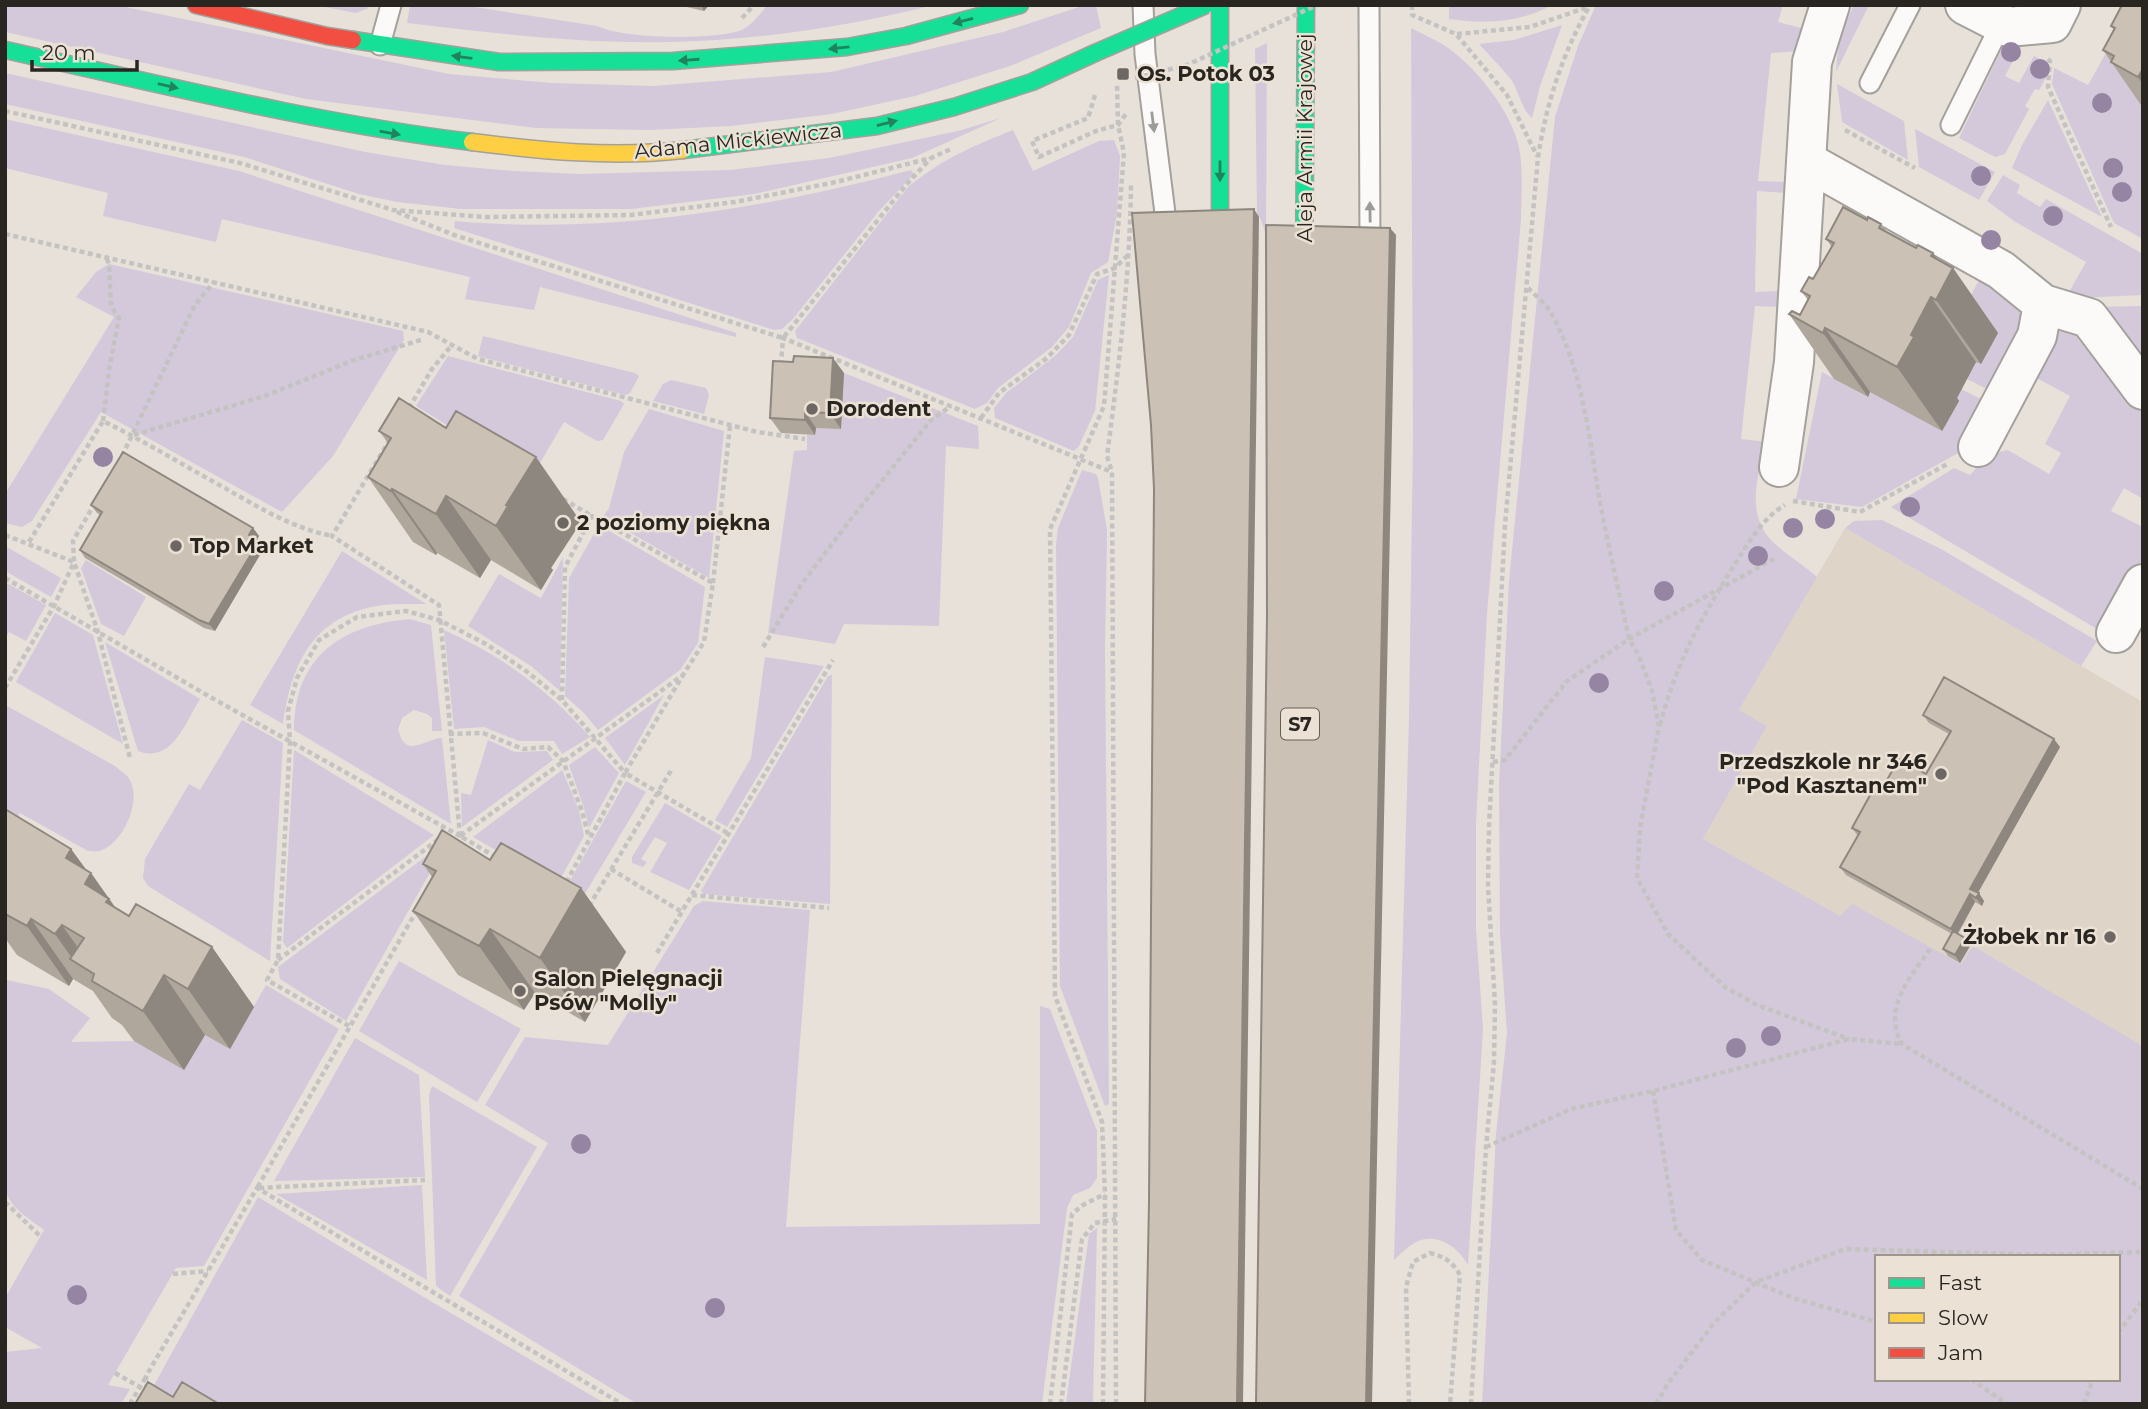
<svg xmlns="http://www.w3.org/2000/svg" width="2148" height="1409" font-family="Montserrat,sans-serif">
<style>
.built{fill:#ded4c7}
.green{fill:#d3c9db;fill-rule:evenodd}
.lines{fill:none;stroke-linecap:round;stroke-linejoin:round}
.lane-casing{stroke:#a4a09b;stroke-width:23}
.street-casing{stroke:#a4a09b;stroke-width:42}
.fast-casing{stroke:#a4a09b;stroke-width:19}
.slow-casing{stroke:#a4a09b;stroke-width:19}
.jam-casing{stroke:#a4a09b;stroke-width:19}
.path{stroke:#c5c3c1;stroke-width:4.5;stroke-dasharray:5 3.5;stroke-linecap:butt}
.lane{stroke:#fbfaf9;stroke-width:19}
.street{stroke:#fbfaf9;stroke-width:38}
.fast{stroke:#16e098;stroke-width:16}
.slow{stroke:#ffcf43;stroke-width:16}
.jam{stroke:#f24e42;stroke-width:16}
.fast-bridge-casing{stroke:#a4a09b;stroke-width:19;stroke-linecap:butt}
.path-bridge{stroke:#c5c3c1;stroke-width:4.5;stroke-dasharray:5 3.5;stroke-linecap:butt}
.fast-bridge{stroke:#16e098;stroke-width:16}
.tree{fill:#9585a3}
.wall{fill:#afa69c}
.shaded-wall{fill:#8e877f}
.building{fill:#cbc1b5;stroke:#8e877f;stroke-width:2}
.oneway{fill:#20835c}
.oneway2{fill:#9c9b98}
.poi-dot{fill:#6c6762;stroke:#ece1d5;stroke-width:2.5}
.labels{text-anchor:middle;stroke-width:5;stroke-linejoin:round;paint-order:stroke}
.shield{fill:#ece1d5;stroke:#645e57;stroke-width:2}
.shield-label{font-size:19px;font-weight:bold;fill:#292621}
.poi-label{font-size:21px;font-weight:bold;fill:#292621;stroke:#ece1d5;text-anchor:start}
.street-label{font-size:21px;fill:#292621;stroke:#ece1d5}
</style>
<rect width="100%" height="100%" fill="#e7e1da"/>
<path class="built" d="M1845,528L2143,702V1046L1973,946L1961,964L1930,949L1840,917L1703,839L1767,726L1739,710Z"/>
<path class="green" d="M5,5H116L449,74L552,83L653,86L831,72L1003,32L1085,5H1096L1101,28L1010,66L915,96L832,114L731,126L649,130L536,128L306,99L5,32Z
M315,5H360L369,8L356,13Z
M410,5H462L597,26C623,39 711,40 739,31C749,28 761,14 767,5H933C847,27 757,40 668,42C581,44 493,33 407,23Z
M1449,5H1552C1519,23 1486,24 1449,19Z
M1596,5H1783L1778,22L1805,29L1802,51L1771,53L1758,181L1786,182V193L1757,191L1755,292L1780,291L1779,307L1755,306L1741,439L1767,442C1758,473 1746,510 1769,538C1782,552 1802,564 1817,577L1739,710L1767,726L1703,839L1840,916L1852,904L1961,964L1973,946L2143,1046V1404H1482L1496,1134L1507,1033L1500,933L1499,784L1509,581L1555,117L1578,46ZM1877,1257H2118V1379H1877Z
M1854,5H1869L1836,72L1839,36Z
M2133,5H2143V239L2114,223L2052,84L2054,68L2088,85Z
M1562,25L1540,86L1532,118C1521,109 1519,90 1510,78C1500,66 1489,55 1479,44L1514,40Z
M1411,28C1422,34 1434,39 1444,45C1475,66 1508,107 1518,143C1524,167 1521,194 1521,219L1487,614L1476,823V928L1483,1030L1468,1265C1458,1247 1437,1232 1416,1242C1408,1246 1401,1254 1394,1260L1409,717L1413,435Z
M2005,42L2020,47L2005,76L2019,83L2034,56L2046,62L2047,76L2039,90L2035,89L2025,106L2029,109L2005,154L1995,157L1959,138Z
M1267,43L1266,235L1260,217H1257L1255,49Z
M5,73L365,152L445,165L514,171L579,174L730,170L829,158L958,131L1001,118L912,158L754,194L631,209H461L397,202L359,194L244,157L5,104Z
M1837,84L1904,121L1908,160L1842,122Z
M2048,100L2102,217L2012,168L2022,145Z
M5,119L239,171L736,333V337L540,287L534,310L465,299L470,277L222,219L216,242L103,216L108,193L5,168Z
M1915,129L1995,172L1979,200L1919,167Z
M1013,130L1033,171L1099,141L1114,140L1120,156L1117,213L1108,262L1091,273L1069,327L1052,347L998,388L987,403L975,409L797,338L795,331L908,187C944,158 971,147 1013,130Z
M911,170L914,174L879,211L792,320L782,329L774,330L454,228L455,221C610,235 762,209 911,170Z
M2003,175L2020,185L2017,193L2040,207L2046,199L2143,254V295L2076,298L2069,292L2086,262L2014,221L1987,201Z
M109,264L403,331L404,340L333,456L282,512L101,412L32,521L22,527L5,523V494L114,317L76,297L96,272Z
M1984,271L2008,287L2025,316L1993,392L1967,379L1976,362L1963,310Z
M1109,275L1095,411L1079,446L1074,451L995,418L994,408L1006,393L1055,356L1073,337L1098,280Z
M2143,306V376L2093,307Z
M2060,327L2093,336L2143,405V499L2124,488L2111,511L2143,527V558L2102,632L1891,507L1954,468L1970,475L1988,455L2008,450L2049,474L2061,453L2045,444L2070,396L2035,377Z
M483,336L635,373L639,376L630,393L625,395L478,356Z
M448,356L621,401L624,404L603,440L597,441L564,422L537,468L502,459L416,406Z
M1822,372L1867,397L1870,392L1956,399L1961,389L1987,402L1958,453L1862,507L1796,499Z
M844,373L978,426L979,449L946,446L939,626L844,624L835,644L768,633L794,451L807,450V435H815L816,428H841Z
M671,380L706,388L709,395L704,414L653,401L663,384Z
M649,409L724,431L709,578L603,517L609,508L624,452Z
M1082,470L1096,474L1098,478L1107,530L1105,651L1109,1104L1105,1106L1060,986L1056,544L1058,528Z
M1882,520L1941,549L2097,641L2081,666L1845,528L1854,521Z
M599,525L705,587L698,643L680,670L598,730L583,712L565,696L569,578Z
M5,546L61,578L51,597L5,571Z
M342,551L426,604C408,604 388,603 371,607C310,621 291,667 283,724L250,705Z
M563,557L560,691L531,666L468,626L499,574L541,598Z
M86,560L146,597L124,636L101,624L81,568Z
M5,582L46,605L26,641L9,632L5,638Z
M55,613L93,635L123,744L16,682Z
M410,619L431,625L442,731H432V718L427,714L414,710L402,718L398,730C400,733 400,738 403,741C410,754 432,737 442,738L451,824L294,730C295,656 341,625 410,619Z
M444,630C499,654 550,691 590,737L562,754L554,741H519L484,727L454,729Z
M105,642L200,699C185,723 172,764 138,751Z
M765,657L824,666L727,827L715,820L751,758Z
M832,675L830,904L704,894L701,891L828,676Z
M664,695L625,765L605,738Z
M7,706L115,766C119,770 125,773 128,777C144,798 123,845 99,851C95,852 91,851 88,851L20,813L12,829L5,830Z
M242,720L283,743L270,961L148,886L143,878L145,859L189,784L200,790Z
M488,740L515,752L547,751L553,760L462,827L461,793L471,795Z
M595,747L619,773L589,828L584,808L569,765Z
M294,750L434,835L287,948L283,942Z
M562,770L579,810L584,836L558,883L530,870L473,837Z
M626,781L646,792L583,897L566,888Z
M665,803L722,836L689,890L650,872L667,843L655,837L641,859L647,862L643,867L632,863V857Z
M433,851L440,855L346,1021L280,979L278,967Z
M703,901L810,910L786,1227L1040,1224V1006L1050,1009L1097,1131V1178L1090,1188L1073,1195L1067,1208L1042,1404H637L459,1296L548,1143L485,1105L525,1037L608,1045L694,906Z
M399,961L521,1029L477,1102L359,1031Z
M5,970L7,980L49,989L90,1018L71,1042L134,1041L205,1035L230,1048L266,985L339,1029L204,1266L176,1268L108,1385L130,1389L121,1404H5V1352L42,1348L5,1327V1298L44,1230C29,1218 9,1208 5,1188Z
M355,1038L419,1075L425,1177L274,1181Z
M432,1086L537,1147L450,1296L436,1286L429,1095Z
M422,1185L427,1280L276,1194Z
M258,1197L432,1302L606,1404H155L153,1387Z
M1097,1228L1093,1404H1066L1089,1234Z"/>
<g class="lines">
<defs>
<path id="lane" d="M1143,5L1145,54L1168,237
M1369,5L1370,252
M380,45L391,5
M1870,83L1910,5
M1951,125L2001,24"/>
<path id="street" d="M1965,5L2008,27L2052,23L2061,5
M1806,161L2001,270L2043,304L2037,336L1978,447
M2043,304L2089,318L2143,390
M1779,467L1794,362L1812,62L1830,5
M2116,633L2143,584"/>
<path id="fast" d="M1220,5V264
M353,40L499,62L673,61L847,47L906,36L1020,5
M5,50C160,84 314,123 472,142
M683,150L877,126L954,107L1032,82L1095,53
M1304,278L1306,5"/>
<path id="slow" d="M472,142C542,151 613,158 683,150"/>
<path id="jam" d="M196,5L327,36L353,40"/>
</defs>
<use href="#lane" class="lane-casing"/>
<use href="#street" class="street-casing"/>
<use href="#fast" class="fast-casing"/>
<use href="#slow" class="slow-casing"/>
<use href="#jam" class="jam-casing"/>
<path class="path" d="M1412,5V15L1456,34L1507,95L1537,156
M742,18L754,5
M1457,34L1530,27L1588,7
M2048,59L2050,61L2048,87L2111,227
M1095,95L1088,118L1032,141L1039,157L1096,131L1118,125L1126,114
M5,111L240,163L393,210L485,217L631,215L735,202L836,182L931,158L953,148
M1845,130L1915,168
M397,212L454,235L783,338L906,185L931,158
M5,234L428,332L478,359L757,432L805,439
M1528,288C1535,295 1545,303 1550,311C1582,367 1589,435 1599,497C1608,545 1619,592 1629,639L1639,656L1652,691L1659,726L1640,828L1637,878L1668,934L1725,987L1757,1005L1849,1039
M781,365L783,338L1112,472
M409,408L432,369L452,345
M981,418L999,393L1047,358L1069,335L1097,274L1115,268L1130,253
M103,421L109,370L119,318L111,306L109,264L106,257
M134,435L265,396L354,360L424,339
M390,439L332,536L439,605L460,836H458
M122,456L195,305L214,282
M563,499L592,516
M1793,501L1860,512L1949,463
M5,535L74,562L98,632L130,758
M29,542L103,421C144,441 183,465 223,487C258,507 292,528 332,536
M5,578L212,698L460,836
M713,583L730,426
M763,647L801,585L851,519L931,420L951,406
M5,688L54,606L74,562L73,541L95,503
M562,700L565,567L592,516L713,583L704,642L683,675
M1660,725C1676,664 1700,620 1733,567C1748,544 1761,519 1785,505
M449,734L483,733L523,749L548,747L563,761L582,811L589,838
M1493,762L1505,760L1567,681L1629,639L1777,557
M496,857L460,836L683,675L625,773L729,834
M611,869L682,912
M692,895L829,908
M589,906L672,769
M417,910L257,1188L425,1180
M1930,949C1910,978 1882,1008 1902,1044L2143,1189
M657,953L833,660
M278,960L439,839
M349,1026L267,980L278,960L290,741L288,711L297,678L319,640L357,617L406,611L439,620L486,644L526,671L562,700L625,773L566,883
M1653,1091L1676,1230L1702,1260L1793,1298L1877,1322
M1486,1147L1571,1109L1653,1091L1849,1039L1902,1044
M5,1202L41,1237
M173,1274L208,1271
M2118,1333L2143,1300
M115,1373L140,1387
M1971,1379L2007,1404
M147,1389L146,1376L257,1188L622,1404
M130,1404L146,1377
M1050,1404L1072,1214L1083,1205L1105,1194
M1061,1404L1082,1239L1095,1223L1116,1219
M1103,1404L1105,1194L1102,1122L1055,996L1050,529L1104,406L1124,153L1118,125L1117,83
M1116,1404L1112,472L1107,456C1119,365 1130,276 1131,184
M1409,1404L1406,1287L1413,1262L1430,1253C1445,1257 1452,1261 1460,1275L1450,1404
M1471,1404L1486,1147L1494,1062L1495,1004L1488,886L1489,826L1505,525L1538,157C1547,101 1562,55 1590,5
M1656,1404L1667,1385L1714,1323L1756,1282L1845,1249L2042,1255L2143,1252
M2084,1404L2093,1379"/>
<use href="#lane" class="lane"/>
<use href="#street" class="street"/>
<use href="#fast" class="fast"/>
<use href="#slow" class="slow"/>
<use href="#jam" class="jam"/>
<defs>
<path id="fast-bridge" d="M1095,53L1206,5"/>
</defs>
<use href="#fast-bridge" class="fast-bridge-casing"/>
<path class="path-bridge" d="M1135,78L1187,65L1317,5"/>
<use href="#fast-bridge" class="fast-bridge"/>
</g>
<g class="tree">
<circle cx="2011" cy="52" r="10"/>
<circle cx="2040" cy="69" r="10"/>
<circle cx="2102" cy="103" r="10"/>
<circle cx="2113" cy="168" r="10"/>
<circle cx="1981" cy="176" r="10"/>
<circle cx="2122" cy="192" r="10"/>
<circle cx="2053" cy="216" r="10"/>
<circle cx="1991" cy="240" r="10"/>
<circle cx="103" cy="457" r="10"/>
<circle cx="1910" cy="507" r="10"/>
<circle cx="1825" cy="519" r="10"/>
<circle cx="1793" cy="528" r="10"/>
<circle cx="1758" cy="556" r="10"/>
<circle cx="1664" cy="591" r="10"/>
<circle cx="1599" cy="683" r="10"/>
<circle cx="1771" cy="1036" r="10"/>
<circle cx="1736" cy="1048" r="10"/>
<circle cx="581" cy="1144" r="10"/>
<circle cx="77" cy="1295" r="10"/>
<circle cx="715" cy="1308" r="10"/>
</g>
<path class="wall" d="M678,5H709L704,11Z
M2143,5V108L2103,50L2114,30L2111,26Z
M1867,220L1881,224L1887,232L1953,268L1998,333L1981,364L1976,362L1957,398L1959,401L1942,431L1870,392L1868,397L1834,379L1789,314L1800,315L1808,300L1801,291L1813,279L1832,247L1826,239Z
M844,373L841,429L816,428L815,435L781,433L770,418Z
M379,431L581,522L551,568L553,570L541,590L491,560L480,578L437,553L436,555L413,542L368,477L388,443Z
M91,505L253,528L259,536L257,539L264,548L215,631L204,628L85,558L80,550L100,515L97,513Z
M1923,715L2060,747L1978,893L1984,901L1982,906L1975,902L1958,934L1965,938L1970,946L1960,963L1948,956L1943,949L1952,934L1846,875L1840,867L1858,836L1852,828L1880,792L1926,774L1949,734L1929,723Z
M5,809L71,849L87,871L91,873L115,908L129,916L212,947L254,1007L230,1049L205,1035L184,1070L134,1041L122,1025L112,1018L93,991L73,979L69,986L17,955L5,938Z
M490,860L581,888L626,952L585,1022L535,993L524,1010L458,975L413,911L432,877L423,864Z"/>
<path class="shaded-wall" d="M701,5H709L704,11Z
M2143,69V85L2138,77Z
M1254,209L1259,217L1243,1404H1237Z
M1390,228L1396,235L1372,1404H1366Z
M1933,253L1949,276L1953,268L1998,333L1981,364L1936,300L1931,256Z
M1931,297L1976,362L1957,398L1959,401L1942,431L1897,367L1911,335Z
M1825,328L1870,392L1868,397L1823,333Z
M833,358L844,373L841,429L830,413Z
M805,412L816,428L815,435L805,420Z
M536,457L581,522L551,568L553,570L541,590L496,526L506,505Z
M392,489L437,553L436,555L391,491Z
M446,496L491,560L480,578L436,514Z
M253,528L259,536L255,543L249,535Z
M259,541L264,548L215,631L209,624Z
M2054,739L2060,747L1976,896L1970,889Z
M71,849L90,875L91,873L151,958L108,917L66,858Z
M581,888L626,952L585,1022L540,958Z
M1979,893L1984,901L1982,906L1976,898Z
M1970,894L1975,902L1956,936L1951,929Z
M31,919L73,979L69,986L27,926Z
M62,925L104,985L94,974L74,961L55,934Z
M490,929L535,993L524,1010L479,946Z
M1965,938L1970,946L1960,963L1955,955Z
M212,947L254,1007L230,1049L188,989Z
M164,975L205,1035L184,1070L143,1011Z"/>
<path class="building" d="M2122,5H2143V69L2138,77L2111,62L2114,56L2103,50L2115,28L2111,26Z
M1843,207L1867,220L1868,217L1881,224L1879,228L1916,248L1918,245L1933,253L1931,256L1953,268L1936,300L1931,297L1911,335L1914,337L1897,367L1825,328L1823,333L1789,314L1792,311L1800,315L1810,296L1801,291L1809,277L1813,279L1834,243L1826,239Z
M1254,209L1237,1404H1145L1149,1203L1154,489L1151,425L1132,213Z
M1266,225L1390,228L1366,1404H1256L1267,615Z
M794,356L833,358L830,413L805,412V420L770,418L773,361L793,362Z
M399,398L446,428L456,411L536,457L506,505L508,506L496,526L446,496L436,514L392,489L391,491L368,477L391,438L379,431Z
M123,452L253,528L249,535L259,541L209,624L199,620L80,550L102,512L91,505Z
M1944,677L2054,739L1970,889L1979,893L1976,898L1970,894L1951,929L1840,867L1860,832L1852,828L1874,788L1880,792L1899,759L1926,774L1951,731L1923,715Z
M5,809L71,849L66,858L91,873L85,884L109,899L106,902L129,916L136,904L212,947L188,989L164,975L143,1011L92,981L94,974L70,959L84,938L62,925L55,934L31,919L27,926L5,914Z
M442,830L490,860L501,843L581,888L540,958L490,929L479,946L413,911L436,871L423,864Z
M1953,931L1965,938L1955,955L1943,949Z
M148,1382L173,1397L182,1382L219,1404H135Z"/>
<defs><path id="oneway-solid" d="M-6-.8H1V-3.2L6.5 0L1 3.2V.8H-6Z" transform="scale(1.75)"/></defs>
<g class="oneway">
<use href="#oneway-solid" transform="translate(963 21) rotate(166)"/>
<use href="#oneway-solid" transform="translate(839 48) rotate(174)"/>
<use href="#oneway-solid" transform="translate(462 57) rotate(-173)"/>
<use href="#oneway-solid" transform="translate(689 60) rotate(176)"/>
<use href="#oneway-solid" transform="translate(168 86) rotate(13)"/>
<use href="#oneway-solid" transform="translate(887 123) rotate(-14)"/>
<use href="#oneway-solid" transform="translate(390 133) rotate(10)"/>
<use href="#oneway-solid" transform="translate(1220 171) rotate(90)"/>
</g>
<g class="oneway2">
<use href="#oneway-solid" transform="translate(1153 122) rotate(83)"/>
<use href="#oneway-solid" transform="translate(1370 212) rotate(-91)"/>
</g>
<g class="poi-dot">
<rect x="1116" y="67" width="14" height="14" rx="3.5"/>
<circle cx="812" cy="409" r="7"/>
<circle cx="563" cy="523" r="7"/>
<circle cx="176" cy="546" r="7"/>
<circle cx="1941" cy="774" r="7"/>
<circle cx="2110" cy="937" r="7"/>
<circle cx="520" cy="991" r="7"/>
</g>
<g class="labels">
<rect class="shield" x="1281" y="708.5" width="38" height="31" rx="5"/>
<g class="shield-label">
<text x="1300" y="731">S7</text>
</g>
<g class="poi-label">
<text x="1137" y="81">Os. Potok 03</text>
<text x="826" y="416">Dorodent</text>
<text x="577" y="530">2 poziomy piękna</text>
<text x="190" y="553">Top Market</text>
<text x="1927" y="769" text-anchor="end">Przedszkole nr 346<tspan x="1927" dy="24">"Pod Kasztanem"</tspan></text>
<text x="2096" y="944" text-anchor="end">Żłobek nr 16</text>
<text x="534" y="986">Salon Pielęgnacji<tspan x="534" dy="24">Psów "Molly"</tspan></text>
</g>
<g class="street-label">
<text transform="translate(1305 138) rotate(-90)" y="7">Aleja Armii Krajowej</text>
<text transform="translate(738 141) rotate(-6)" y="7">Adama Mickiewicza</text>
</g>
</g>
<rect width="2148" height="1409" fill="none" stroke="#292621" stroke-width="14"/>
<rect x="1875" y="1255" width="245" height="126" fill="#ece1d5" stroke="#9e968d" stroke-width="2"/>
<rect x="1889" y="1278" width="35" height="10" fill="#16e098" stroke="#9e968d" stroke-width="2"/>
<text x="1938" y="1290" font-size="21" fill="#292621">Fast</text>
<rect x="1889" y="1313" width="35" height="10" fill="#ffcf43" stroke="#9e968d" stroke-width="2"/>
<text x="1938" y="1325" font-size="21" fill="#292621">Slow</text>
<rect x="1889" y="1348" width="35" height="10" fill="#f24e42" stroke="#9e968d" stroke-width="2"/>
<text x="1938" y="1360" font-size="21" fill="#292621">Jam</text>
<path d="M32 60v10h105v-10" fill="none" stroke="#292621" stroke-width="3.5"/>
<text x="42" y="60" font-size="21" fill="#292621" stroke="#ece1d5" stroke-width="5" paint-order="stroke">20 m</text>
</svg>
